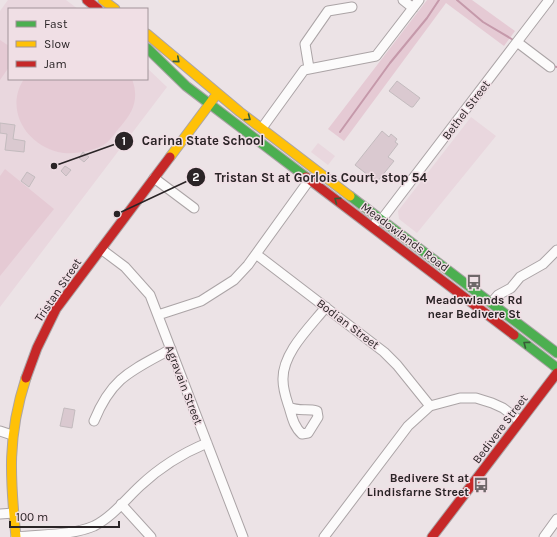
<svg xmlns="http://www.w3.org/2000/svg" width="557" height="537" font-family="Karla,sans-serif">
<style>
.built{fill:#e9d7de}
.green{fill:#e5cad4}
.lines{fill:none;stroke-linecap:round;stroke-linejoin:round}
.stream{stroke:#c599aa;stroke-width:2}
.building{fill:#dac9d0;stroke:#c3bbbe}
.street-casing{stroke:#aba4a6;stroke-width:11}
.fast-casing{stroke:#aba4a6;stroke-width:11}
.slow-casing{stroke:#aba4a6;stroke-width:11}
.jam-casing{stroke:#aba4a6;stroke-width:11}
.street{stroke:#fcfbfb;stroke-width:9}
.fast{stroke:#4caf50;stroke-width:9}
.slow{stroke:#ffc107;stroke-width:9}
.jam{stroke:#c62828;stroke-width:9}
.oneway{stroke:#385c37}
.labels{text-anchor:middle;stroke-width:3;stroke-linejoin:round;paint-order:stroke}
.street-label{font-size:12px;fill:#2a2426;stroke:#f0dfe5}
.poi-label{font-size:12px;font-weight:bold;fill:#2a2426;stroke:#f0dfe5}
.leader{fill:none;stroke:#2a2426;stroke-width:1.5}
.callout-dot{fill:#2a2426;stroke:#f0dfe5;stroke-width:1.5}
.mark-label{font-size:12px;text-anchor:middle;font-weight:bold;fill:#fff}
.callout-label{font-size:13px;text-anchor:middle;font-weight:bold;fill:#2a2426;stroke:#f0dfe5;stroke-width:3;stroke-linejoin:round;paint-order:stroke}
</style>
<rect width="100%" height="100%" fill="#ece3e6"/>
<path class="built" d="M8,0H66L78,9H9V79H147V68L167,87L0,307V11Z
M471,117L496,136L417,233L399,219L398,211Z
M318,143L335,156L328,165L311,152Z"/>
<path class="green" d="M427,0H472L515,31L504,46L446,3L344,141L328,129Z
M0,40L9,46V67L0,80Z
M24,79H132C139,98 134,111 121,126C116,131 111,140 105,144C94,151 77,154 64,153C29,149 3,111 24,79Z
M5,169L54,209L0,276V176Z"/>
<g class="lines">
<path class="stream" d="M457,0L483,22L515,41
M552,66L557,67
M340,132L390,63L427,18L439,0"/>
</g>
<path class="building" d="M397,81L420,98L413,107H411L389,91Z
M0,123L15,125L13,139L25,141L24,152L5,150L7,134L0,133Z
M382,131L389,137L391,134L397,139L395,142L398,144L388,157L394,161L377,182L355,165Z
M83,152L89,157L84,162L79,158Z
M65,166L71,170L66,176L61,171Z
M27,172L35,177L29,187L21,181Z
M64,408L75,410L72,428L60,426Z"/>
<g class="lines">
<defs>
<path id="street" d="M403,0L413,8
M517,42L550,67
M309,68L305,44L328,11L352,7
M262,128L304,70L376,56L419,0
M154,178L194,208
M376,222L382,219L549,0
M101,249L125,267L150,295L243,537
M256,254L384,352L397,365L430,406
M491,303L498,295L511,288L520,277L543,264L557,250
M158,315L201,301L234,280L248,265L310,179
M289,407C299,412 307,408 317,411L318,417L308,433L302,434C294,427 292,417 289,407C286,398 283,390 283,380C282,353 310,327 326,307
M94,421C112,377 131,371 171,349
M0,431L12,435
M121,504L151,537
M0,514L14,513
M16,537C41,534 71,536 94,526C112,517 126,499 140,486C159,468 183,453 207,443
M324,537L408,426L430,406L460,398H476L492,403L503,408L520,421
M544,537L557,519"/>
<path id="fast" d="M147,48L186,86L306,177
M350,196L557,353
M514,335L557,368"/>
<path id="slow" d="M103,0L115,9
M147,34L240,112L350,196
M170,157L214,98
M16,537C10,478 7,436 26,378"/>
<path id="jam" d="M87,0L98,9
M306,177L514,335
M26,378L37,348L56,309L170,157
M432,537L557,373"/>
</defs>
<use href="#street" class="street-casing"/>
<use href="#fast" class="fast-casing"/>
<use href="#slow" class="slow-casing"/>
<use href="#jam" class="jam-casing"/>
<use href="#street" class="street"/>
<use href="#fast" class="fast"/>
<use href="#slow" class="slow"/>
<use href="#jam" class="jam"/>
</g>
<defs><path id="oneway-chevron" d="M-2-3.5L2.5 0L-2 3.5" fill="none" stroke-width="1.6" stroke-linecap="round" stroke-linejoin="round"/></defs>
<g class="oneway">
<use href="#oneway-chevron" transform="translate(177 60) rotate(41)"/>
<use href="#oneway-chevron" transform="translate(248 118) rotate(37)"/>
<use href="#oneway-chevron" transform="translate(337 200) rotate(-143)"/>
<use href="#oneway-chevron" transform="translate(526 344) rotate(-143)"/>
</g>
<defs>
<symbol id="bus-bare" viewBox="-9 -9 18 18"><path d="M-5-6H5V4H4V6H2V4H-2V6H-4V4H-5ZM-3.5-4V0h7V-4ZM-3.5 1.2v1.5H-2V1.2ZM2 1.2v1.5H3.5V1.2Z" fill="#6e6769" stroke="#f0dfe5" stroke-width="2.5" paint-order="stroke"/></symbol>
</defs>
<g fill-rule="evenodd">
<use href="#bus-bare" x="463" y="271" width="22" height="22"/>
<use href="#bus-bare" x="470" y="474" width="22" height="22"/>
</g>
<g class="labels">
<g class="street-label">
<text transform="translate(466 110) rotate(-53)" y="4">Bethel Street</text>
<text transform="translate(405 237) rotate(37)" y="4">Meadowlands Road</text>
<text transform="translate(58 290) rotate(-56)" y="4">Tristan Street</text>
<text transform="translate(348 324) rotate(37)" y="4">Bodian Street</text>
<text transform="translate(184 385) rotate(69)" y="4">Agravain Street</text>
<text transform="translate(500 429) rotate(-53)" y="4">Bedivere Street</text>
</g>
<g class="poi-label">
<text x="474" y="304">Meadowlands Rd<tspan x="474" dy="14">near Bedivere St</tspan></text>
<text x="469" y="482" text-anchor="end">Bedivere St at<tspan x="469" dy="14">Lindisfarne Street</tspan></text>
</g>
</g>
<path class="leader" d="M54 166L124 141M117 214L196 177"/>
<g class="callout-dot">
<circle cx="54" cy="166" r="4"/>
<circle cx="117" cy="214" r="4"/>
<circle cx="124" cy="141" r="10"/>
<circle cx="196" cy="177" r="10"/>
</g>
<g class="mark-label">
<text x="124" y="145">1</text>
<text x="196" y="181">2</text>
</g>
<g class="callout-label">
<text x="203" y="145">Carina State School</text>
<text x="321" y="182">Tristan St at Gorlois Court, stop 54</text>
</g>
<rect x="8" y="8" width="140" height="72" fill="#f0dfe5" stroke="#a19499"/>
<rect x="16" y="21" width="20" height="6" fill="#4caf50" stroke="#a19499"/>
<text x="44" y="28" font-size="12" fill="#2a2426">Fast</text>
<rect x="16" y="41" width="20" height="6" fill="#ffc107" stroke="#a19499"/>
<text x="44" y="48" font-size="12" fill="#2a2426">Slow</text>
<rect x="16" y="61" width="20" height="6" fill="#c62828" stroke="#a19499"/>
<text x="44" y="68" font-size="12" fill="#2a2426">Jam</text>
<path d="M10 521v6h109v-6" fill="none" stroke="#2a2426" stroke-width="2"/>
<text x="16" y="521" font-size="12" fill="#2a2426" stroke="#f0dfe5" stroke-width="3" paint-order="stroke">100 m</text>
</svg>
